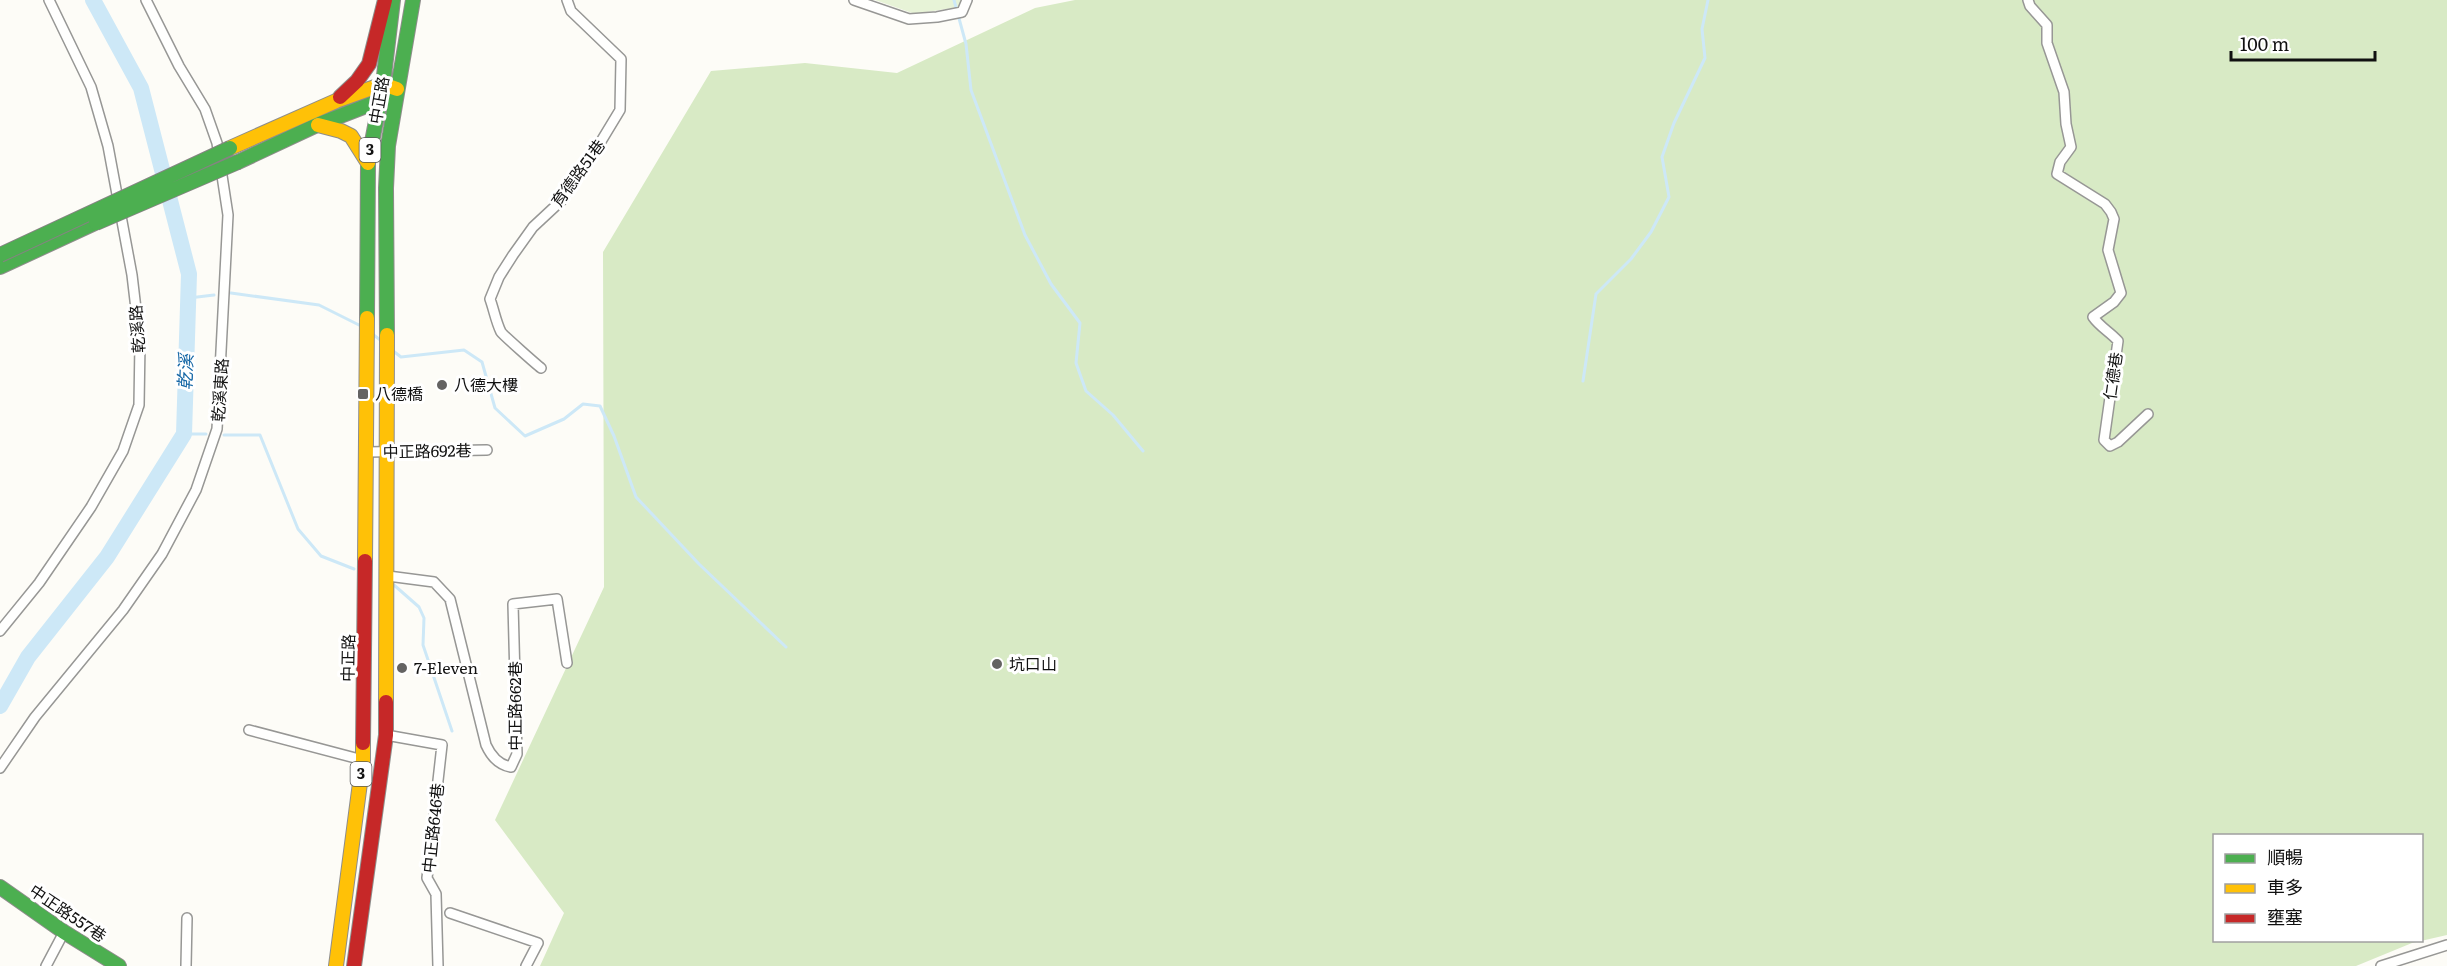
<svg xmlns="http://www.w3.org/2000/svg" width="2447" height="966" font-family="Literata,'Noto Sans TC',serif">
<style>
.green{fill:#e7f3d7}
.forest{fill:#d8eac5;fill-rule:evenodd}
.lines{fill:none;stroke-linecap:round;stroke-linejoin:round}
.stream{stroke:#cde8f7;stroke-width:3}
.river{stroke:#cde8f7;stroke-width:16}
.street-casing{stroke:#979795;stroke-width:12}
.fast-casing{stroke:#8e8d8b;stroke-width:16}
.slow-casing{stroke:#8e8d8b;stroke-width:16}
.jam-casing{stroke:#8e8d8b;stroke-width:16}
.street{stroke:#fffffe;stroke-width:9}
.fast{stroke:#4caf50;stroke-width:14}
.slow{stroke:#ffc107;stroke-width:14}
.jam{stroke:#c62828;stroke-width:14}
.fast-bridge-casing{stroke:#858482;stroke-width:16;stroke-linecap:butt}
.fast-bridge{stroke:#4caf50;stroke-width:14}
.poi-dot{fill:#646362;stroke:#fff;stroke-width:2}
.labels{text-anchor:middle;stroke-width:6;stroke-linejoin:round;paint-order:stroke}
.shield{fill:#fff;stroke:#585858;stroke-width:1.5}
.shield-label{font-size:15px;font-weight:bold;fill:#111}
.street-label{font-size:16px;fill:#111;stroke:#fff}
.poi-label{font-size:16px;fill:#111;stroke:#fff;text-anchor:start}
.water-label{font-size:18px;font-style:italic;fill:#1768a6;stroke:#fff}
</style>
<rect width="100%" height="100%" fill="#fdfcf7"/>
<path class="green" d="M875,0H963L964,6L915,14Z"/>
<path class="forest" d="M1075,0H2447V935L2412,943L2356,966H540L564,913L495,820L604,587L603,252L711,71L805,63L897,73L1035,8ZM2214,836H2422V940H2214Z"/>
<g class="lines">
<path class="stream" d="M954,0L966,44L971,90L1025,235L1051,284L1080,323L1076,363L1086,391L1113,415L1143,451
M231,293L319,305L361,326
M189,298L214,295
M371,333L383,342
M392,350L401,357L464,350L482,362L495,408L525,436L564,419L583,404L600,406L614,436L636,497L699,564L786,647
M1583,381L1596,294L1631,259L1651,232L1669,197L1662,157L1674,123L1705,58L1702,29L1708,0
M184,434H206
M224,435H260L298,529L321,556L354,569
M394,585L419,607L424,618L423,645L452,731"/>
<path class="river" d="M0,706L28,657L107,557L184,434L189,274L141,88L93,0"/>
<defs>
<path id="street" d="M854,0L909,19L937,17L962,12L967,0
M2028,0L2030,6L2047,25V43L2064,92L2066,124L2071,147L2060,162L2057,174L2105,204L2111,212L2114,219L2108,250L2121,293L2114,302L2093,317C2100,327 2110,332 2118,341L2104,440L2110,446L2118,442L2148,414
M541,368C537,365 503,335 501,332C496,322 494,310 490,299L499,277L513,255L533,227L562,200L576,174L597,148L620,110L621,59L571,11L567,0
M367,452L487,450
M388,576L434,582L450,599L486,745C491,756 499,765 511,767L517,754L513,604L557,599L567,663
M0,631L39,583L91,507L123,451L139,405L140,343L132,275L108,146L91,87L49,0
M249,730L363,760
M386,735L442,745L427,878L436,894L438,966
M0,768L35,717L123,610L162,554L196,490L217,429L228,215L217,143L205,109L179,66L146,0
M450,913L538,943L526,966
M46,966L64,932
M186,966L187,918
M2381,966L2447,945"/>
<path id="fast" d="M238,162L317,125L379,101L397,89
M0,267L95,223
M367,318L368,163L383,84L393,0
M387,335L386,188L388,146L413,0
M0,887L64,932L119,966"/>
<path id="slow" d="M318,125L341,131L351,136L368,163
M230,148L336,101L383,84L397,89
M365,561L367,318
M386,702L387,335
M336,966L363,760V743"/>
<path id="jam" d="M340,97L357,81L369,64L385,0
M363,743L365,561
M354,966L386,735V702"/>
</defs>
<use href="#street" class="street-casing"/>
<use href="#fast" class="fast-casing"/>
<use href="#slow" class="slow-casing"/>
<use href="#jam" class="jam-casing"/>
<use href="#street" class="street"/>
<use href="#fast" class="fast"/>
<use href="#slow" class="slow"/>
<use href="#jam" class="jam"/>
<defs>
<path id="fast-bridge" d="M96,223L238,162
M0,255L230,148"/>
</defs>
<use href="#fast-bridge" class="fast-bridge-casing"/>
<use href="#fast-bridge" class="fast-bridge"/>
</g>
<g class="poi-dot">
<circle cx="442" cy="385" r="6"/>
<rect x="357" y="388" width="12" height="12" rx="3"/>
<circle cx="997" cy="664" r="6"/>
<circle cx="402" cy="668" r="6"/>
</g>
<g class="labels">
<g class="shield">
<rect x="359.5" y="138" width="21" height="24" rx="4.5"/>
<rect x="350.5" y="762" width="21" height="24" rx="4.5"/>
</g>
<g class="shield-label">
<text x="370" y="155">3</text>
<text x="361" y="779">3</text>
</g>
<g class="street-label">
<text transform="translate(379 100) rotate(-80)" y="6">中正路</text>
<text transform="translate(578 173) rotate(-54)" y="6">育德路51巷</text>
<text transform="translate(137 329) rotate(-94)" y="6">乾溪路</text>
<text transform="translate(2113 376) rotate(-82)" y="6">仁德巷</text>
<text transform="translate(220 390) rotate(-86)" y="6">乾溪東路</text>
<text transform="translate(427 451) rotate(-1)" y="6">中正路692巷</text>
<text transform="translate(348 658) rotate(-89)" y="6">中正路</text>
<text transform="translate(515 706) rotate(-90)" y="6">中正路662巷</text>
<text transform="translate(433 828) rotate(-84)" y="6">中正路646巷</text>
<text transform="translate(68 913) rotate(34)" y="6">中正路557巷</text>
</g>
<g class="poi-label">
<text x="454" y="391">八德大樓</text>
<text x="375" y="400">八德橋</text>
<text x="1009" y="670">坑口山</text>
<text x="414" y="674">7-Eleven</text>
</g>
<g class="water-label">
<text transform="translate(186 372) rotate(-88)" y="6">乾溪</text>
</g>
</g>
<rect x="2213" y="834" width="210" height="108" fill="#ffffff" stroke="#a0a0a0" stroke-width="1.5"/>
<rect x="2225" y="854" width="30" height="9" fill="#4caf50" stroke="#a0a0a0" stroke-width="1.5"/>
<text x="2267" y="864" font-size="18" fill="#111111">順暢</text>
<rect x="2225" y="884" width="30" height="9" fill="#ffc107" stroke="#a0a0a0" stroke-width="1.5"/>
<text x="2267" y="894" font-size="18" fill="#111111">車多</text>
<rect x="2225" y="914" width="30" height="9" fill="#c62828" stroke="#a0a0a0" stroke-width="1.5"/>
<text x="2267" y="924" font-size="18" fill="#111111">壅塞</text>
<path d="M2231 51v9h144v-9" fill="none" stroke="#111111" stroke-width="3"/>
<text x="2240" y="51" font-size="18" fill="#111111" stroke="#ffffff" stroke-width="4.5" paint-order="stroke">100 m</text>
</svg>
